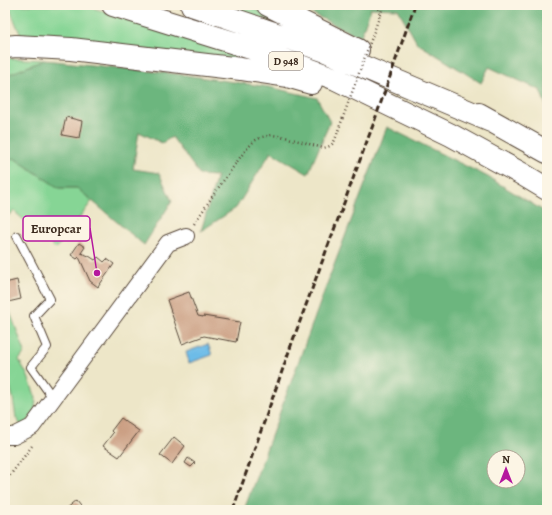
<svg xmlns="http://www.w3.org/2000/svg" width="552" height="515" font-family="Alegreya,serif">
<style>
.green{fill:#86d595;stroke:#60805a}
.forest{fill:#6cb67e;stroke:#54704e;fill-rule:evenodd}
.water{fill:#6dbce8;stroke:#547383}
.building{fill:#ca9e82}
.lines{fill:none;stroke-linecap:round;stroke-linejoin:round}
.service-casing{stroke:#564638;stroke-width:10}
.minor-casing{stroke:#564638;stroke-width:18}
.trunk-casing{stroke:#564638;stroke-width:24}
.path{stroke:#564638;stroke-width:2.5;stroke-dasharray:1 3;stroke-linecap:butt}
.service{stroke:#fff;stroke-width:8}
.minor{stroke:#fff;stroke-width:16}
.trunk{stroke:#fff;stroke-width:22}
.rail{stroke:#3b2a1e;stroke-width:3;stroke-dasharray:6 3;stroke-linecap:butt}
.path-bridge{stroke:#564638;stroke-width:2.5;stroke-dasharray:1 3;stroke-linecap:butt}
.labels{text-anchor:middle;stroke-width:4;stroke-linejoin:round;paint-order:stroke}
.shield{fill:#fcf5e5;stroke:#75675a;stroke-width:1}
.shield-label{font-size:11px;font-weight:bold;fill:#3b2a1e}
.leader{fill:none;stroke:#b5179e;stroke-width:1.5}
.callout-dot{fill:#b5179e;stroke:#fcf5e5;stroke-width:1.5}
.callout{fill:#fcf5e5;stroke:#b5179e;stroke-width:1.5}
.callout-label{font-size:13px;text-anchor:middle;font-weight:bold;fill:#3b2a1e}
</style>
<rect width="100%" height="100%" fill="#fcf5e5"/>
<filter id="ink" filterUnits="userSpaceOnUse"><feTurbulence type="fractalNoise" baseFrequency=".025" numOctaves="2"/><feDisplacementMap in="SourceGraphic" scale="8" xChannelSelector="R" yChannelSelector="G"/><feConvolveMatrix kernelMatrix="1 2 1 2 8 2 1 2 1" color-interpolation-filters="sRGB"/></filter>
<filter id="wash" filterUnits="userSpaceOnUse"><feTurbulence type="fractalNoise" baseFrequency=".012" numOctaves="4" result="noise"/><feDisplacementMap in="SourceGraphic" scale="16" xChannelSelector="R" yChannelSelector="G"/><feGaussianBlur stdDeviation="0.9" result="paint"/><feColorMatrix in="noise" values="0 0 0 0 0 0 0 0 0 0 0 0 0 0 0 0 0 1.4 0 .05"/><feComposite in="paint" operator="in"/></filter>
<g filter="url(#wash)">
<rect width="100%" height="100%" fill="#ede6c8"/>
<path class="green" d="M8,5H84L264,63L21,36Z
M224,5H247L272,18L277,24Z
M5,58L44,60L5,76Z
M14,158L59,188H77L92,201L56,249L14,211L5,218V161Z
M5,295L8,307L25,352L19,360L27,374L36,398L35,409L27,423L21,425L16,418L13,398L5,367Z"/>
<path class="forest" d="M296,5H547V108L540,90L489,67L481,83L417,43L398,9L371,8L360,38Z
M44,60L177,74L269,87L317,98L330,122L308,174L271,152L236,208L201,231L217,176L200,175L172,137L162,143L139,132L133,169L159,173L172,201L144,245L77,188H59L14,158L5,161V76Z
M387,127L488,177L547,213V510H244L331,273ZM494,457H518V481H494Z"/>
<path class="water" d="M208,344L212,355L189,363L186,352Z"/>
<g id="blocks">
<path class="building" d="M66,117L82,121L79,138L62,135Z
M79,243L85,247L81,253L89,256L95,260L98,257L104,262L107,259L114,264L98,287L90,281L79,257L77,259L71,255Z
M17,280L21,299L8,302L5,283Z
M189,292L198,316L203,317V316L240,322L236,342L204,336L182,344L167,300Z
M121,418L139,431L119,457L103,446L113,433L111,431Z
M174,437L185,446L172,464L160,455Z
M188,458L195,463L191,467L185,463Z
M76,501L83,510H65Z"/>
</g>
</g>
<g filter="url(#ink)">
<use href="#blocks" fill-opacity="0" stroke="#564638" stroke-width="1"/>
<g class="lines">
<defs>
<path id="service" d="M17,236L50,299L34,316L47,347L31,367L53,398"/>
<path id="minor" d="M5,436H14L32,427L168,243L186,236"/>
<path id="trunk" d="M113,5L257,50L336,79L451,135L522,174L547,189
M192,5L326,51L491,121
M268,5L358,50
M5,47L16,46L71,49L241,69L287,76L311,83
M479,114L547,152"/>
</defs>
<use href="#service" class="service-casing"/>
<use href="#minor" class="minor-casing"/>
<use href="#trunk" class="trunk-casing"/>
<path class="path" d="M377,5L380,15
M380,15L384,5
M194,224L216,191L244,152L254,141L262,137L272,135L285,137L323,148C333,146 334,143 337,134
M5,482L32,446"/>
<use href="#service" class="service"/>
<use href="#minor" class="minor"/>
<use href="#trunk" class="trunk"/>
<path class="rail" d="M233,510L293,340L373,125L415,5"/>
<path class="path-bridge" d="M337,134L380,15"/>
</g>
</g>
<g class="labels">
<rect class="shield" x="269" y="52" width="34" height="18" rx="3"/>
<g class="shield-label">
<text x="286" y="65">D 948</text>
</g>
</g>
<path class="leader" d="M97 273L90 228"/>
<circle class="callout-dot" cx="97" cy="273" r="4"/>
<rect class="callout" x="23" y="216" width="67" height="25" rx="4"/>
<g class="callout-label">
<text x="56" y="233">Europcar</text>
</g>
<rect width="552" height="515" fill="none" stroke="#fcf5e5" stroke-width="20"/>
<g transform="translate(506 469)"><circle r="19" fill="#fcf5e5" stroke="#afa495"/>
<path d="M0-3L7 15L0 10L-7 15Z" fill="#b5179e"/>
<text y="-6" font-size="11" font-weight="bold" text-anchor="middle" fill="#3b2a1e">N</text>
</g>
</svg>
